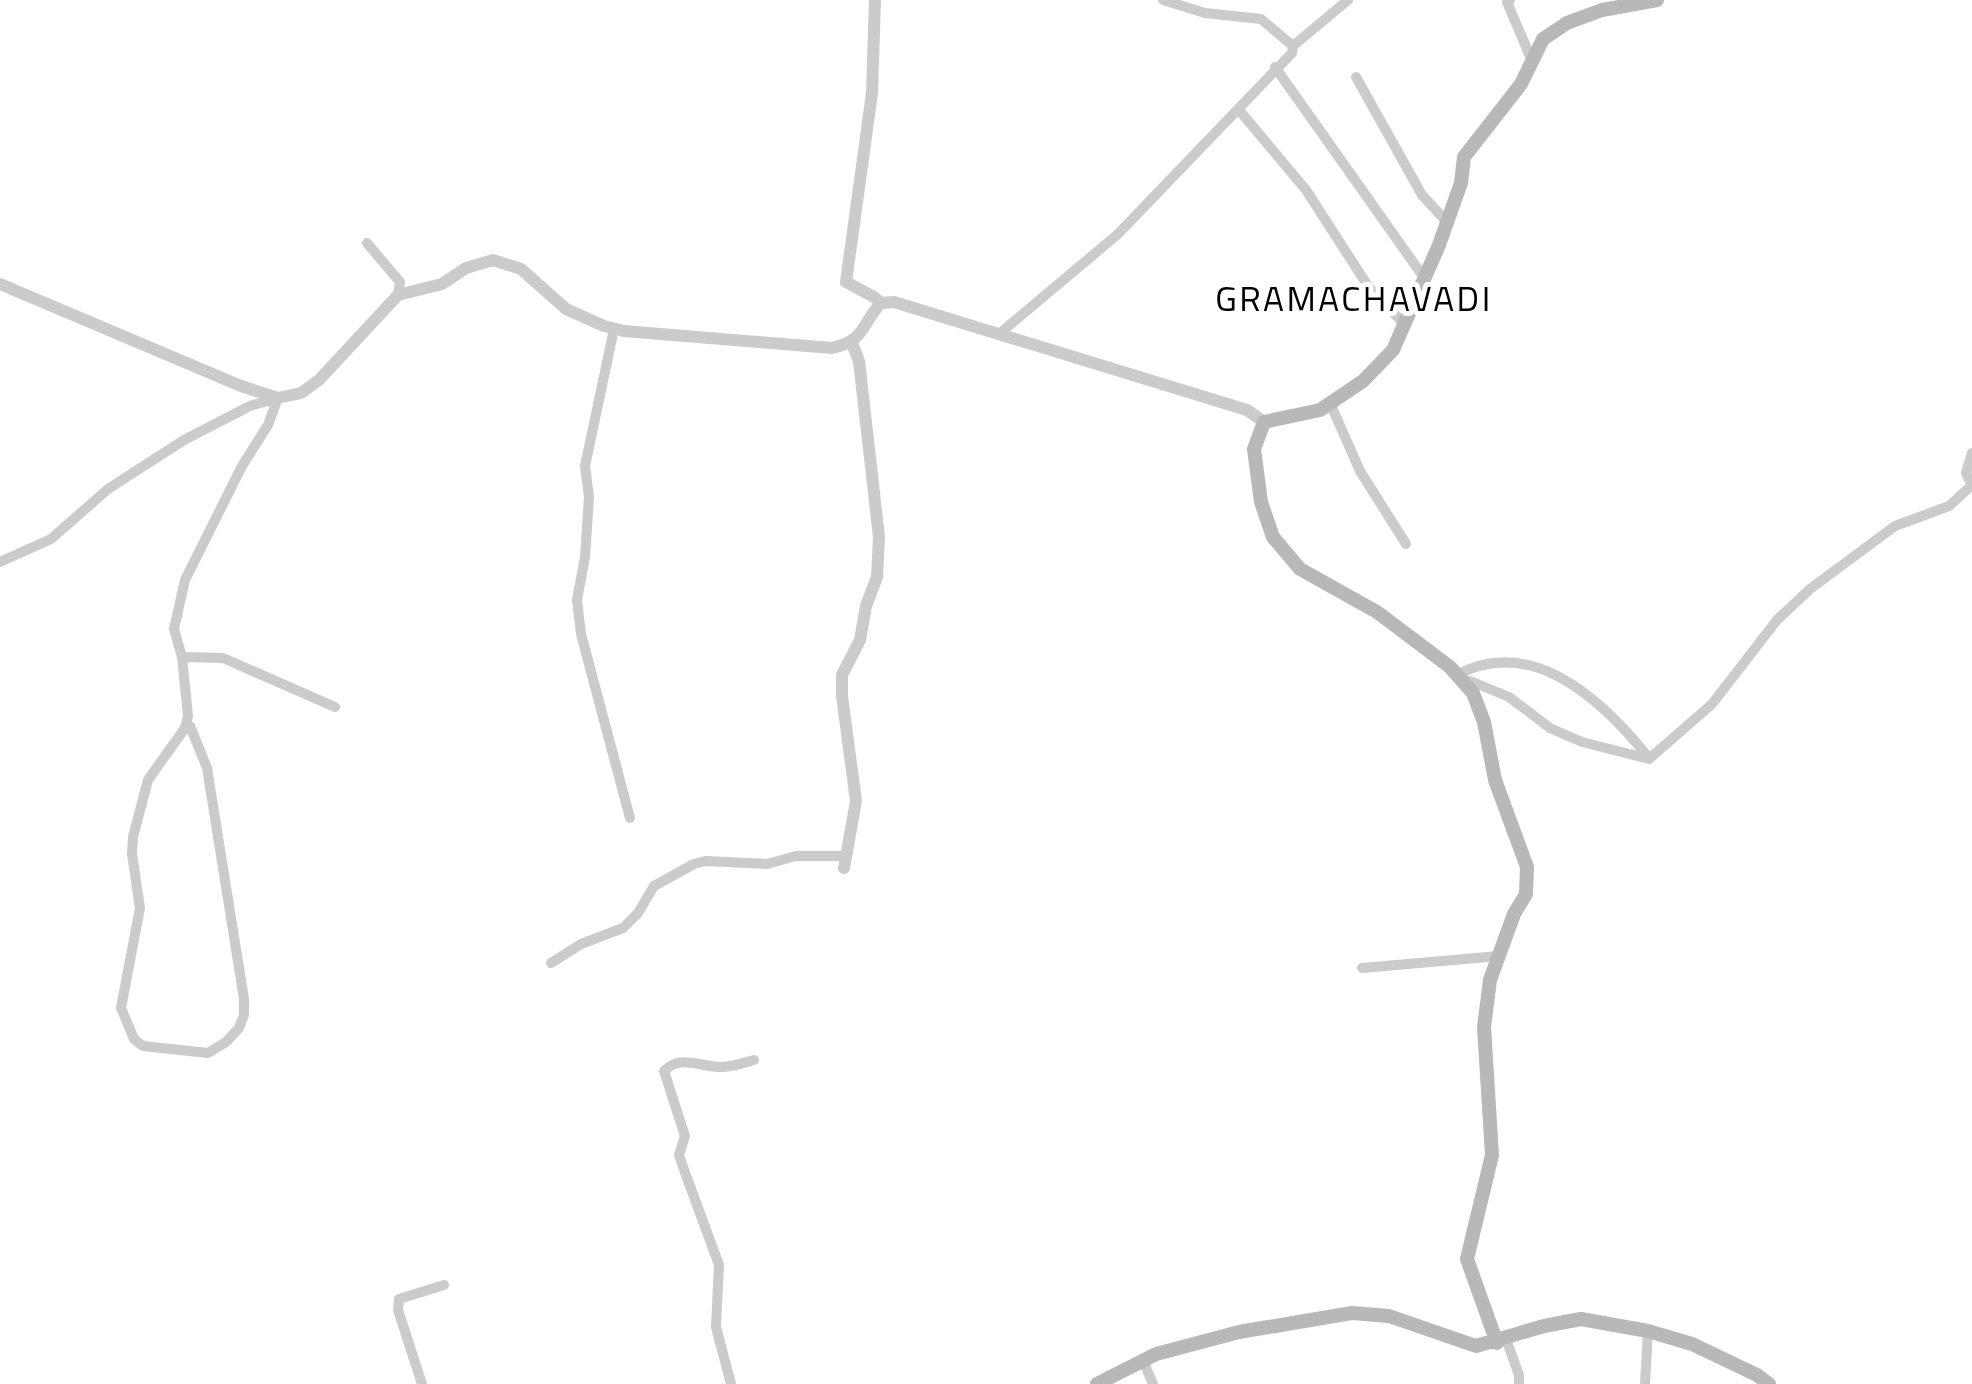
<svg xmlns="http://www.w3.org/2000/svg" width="1972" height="1384" font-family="'Titillium Web',sans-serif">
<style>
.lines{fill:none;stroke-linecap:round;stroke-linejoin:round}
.minor{stroke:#cbcbcb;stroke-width:10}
.tertiary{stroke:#cbcbcb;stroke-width:12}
.secondary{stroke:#b8b8b8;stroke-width:14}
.labels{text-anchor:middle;stroke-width:10;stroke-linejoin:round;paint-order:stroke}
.quarter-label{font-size:35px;letter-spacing:2.5px;fill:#000;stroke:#fff}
</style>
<rect width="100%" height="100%" fill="#fff"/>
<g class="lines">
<path class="minor" d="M1163,0L1205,13L1261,19L1293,46
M1510,0L1507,2L1532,61
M1275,67L1425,279
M1356,77L1422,195L1447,222
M1239,110L1306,190L1368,286L1405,325
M367,243L400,282L398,295
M614,329L585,466L589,497L585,557L577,600L581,634L630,818
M999,334L1118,234L1292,53L1293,46L1348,0
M1330,403L1360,471L1406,544
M1972,453L1966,473L1972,486
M0,562L51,539L108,489L184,440L250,406L278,398L268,425L242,466L185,580L174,629L182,657L188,716L185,728L148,780L133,837L132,854L140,908L121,1008L134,1039L143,1046L208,1053L226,1042L239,1028L244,1015V999L207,768L190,726L185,728
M182,657L223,658L335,707
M1457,675C1533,634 1603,701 1648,757
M1463,678L1509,697L1550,728L1582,742L1649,759L1712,704L1777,620L1810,589L1895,526L1949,506L1971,486
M551,963L581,944L623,928L638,913L654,886L694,864L705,861L767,864L796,856H846
M1362,968L1499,956
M1506,1339L1519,1375V1384
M1143,1361L1153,1384
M422,1384L398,1310L399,1299L444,1285
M731,1384L716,1327L719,1265L683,1167L679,1155L685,1136L664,1071C681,1054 700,1067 721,1067C732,1067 743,1063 754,1060
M1645,1384L1648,1331"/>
<path class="tertiary" d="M875,0L872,93L846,282L874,297L881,303
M0,284L241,386L278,398L301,393L319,380L398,295L442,284L466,268L493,260L521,269L566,309L604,326L624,331L832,348C866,340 860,326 881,303L894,302L1247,410L1264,422
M844,868L856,801L842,696V675L860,640L866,606L877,577L879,537L859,361L852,343"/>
<path class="secondary" d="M1497,1343L1467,1259L1492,1155L1484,1027L1490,980L1514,914L1526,894L1527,867L1495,780L1484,722L1473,693L1450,667L1377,612L1300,569L1273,537L1261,502L1254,449L1264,422L1320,410L1363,381L1393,350L1439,245L1461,183L1464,157L1521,84L1543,39L1567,23L1602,10L1657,0
M1097,1384L1156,1354L1239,1332L1352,1313L1389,1316L1476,1346L1544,1326L1581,1319L1648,1331L1692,1344L1757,1375L1769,1384"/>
</g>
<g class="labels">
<g class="quarter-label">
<text x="1354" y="311">GRAMACHAVADI</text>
</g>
</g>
</svg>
